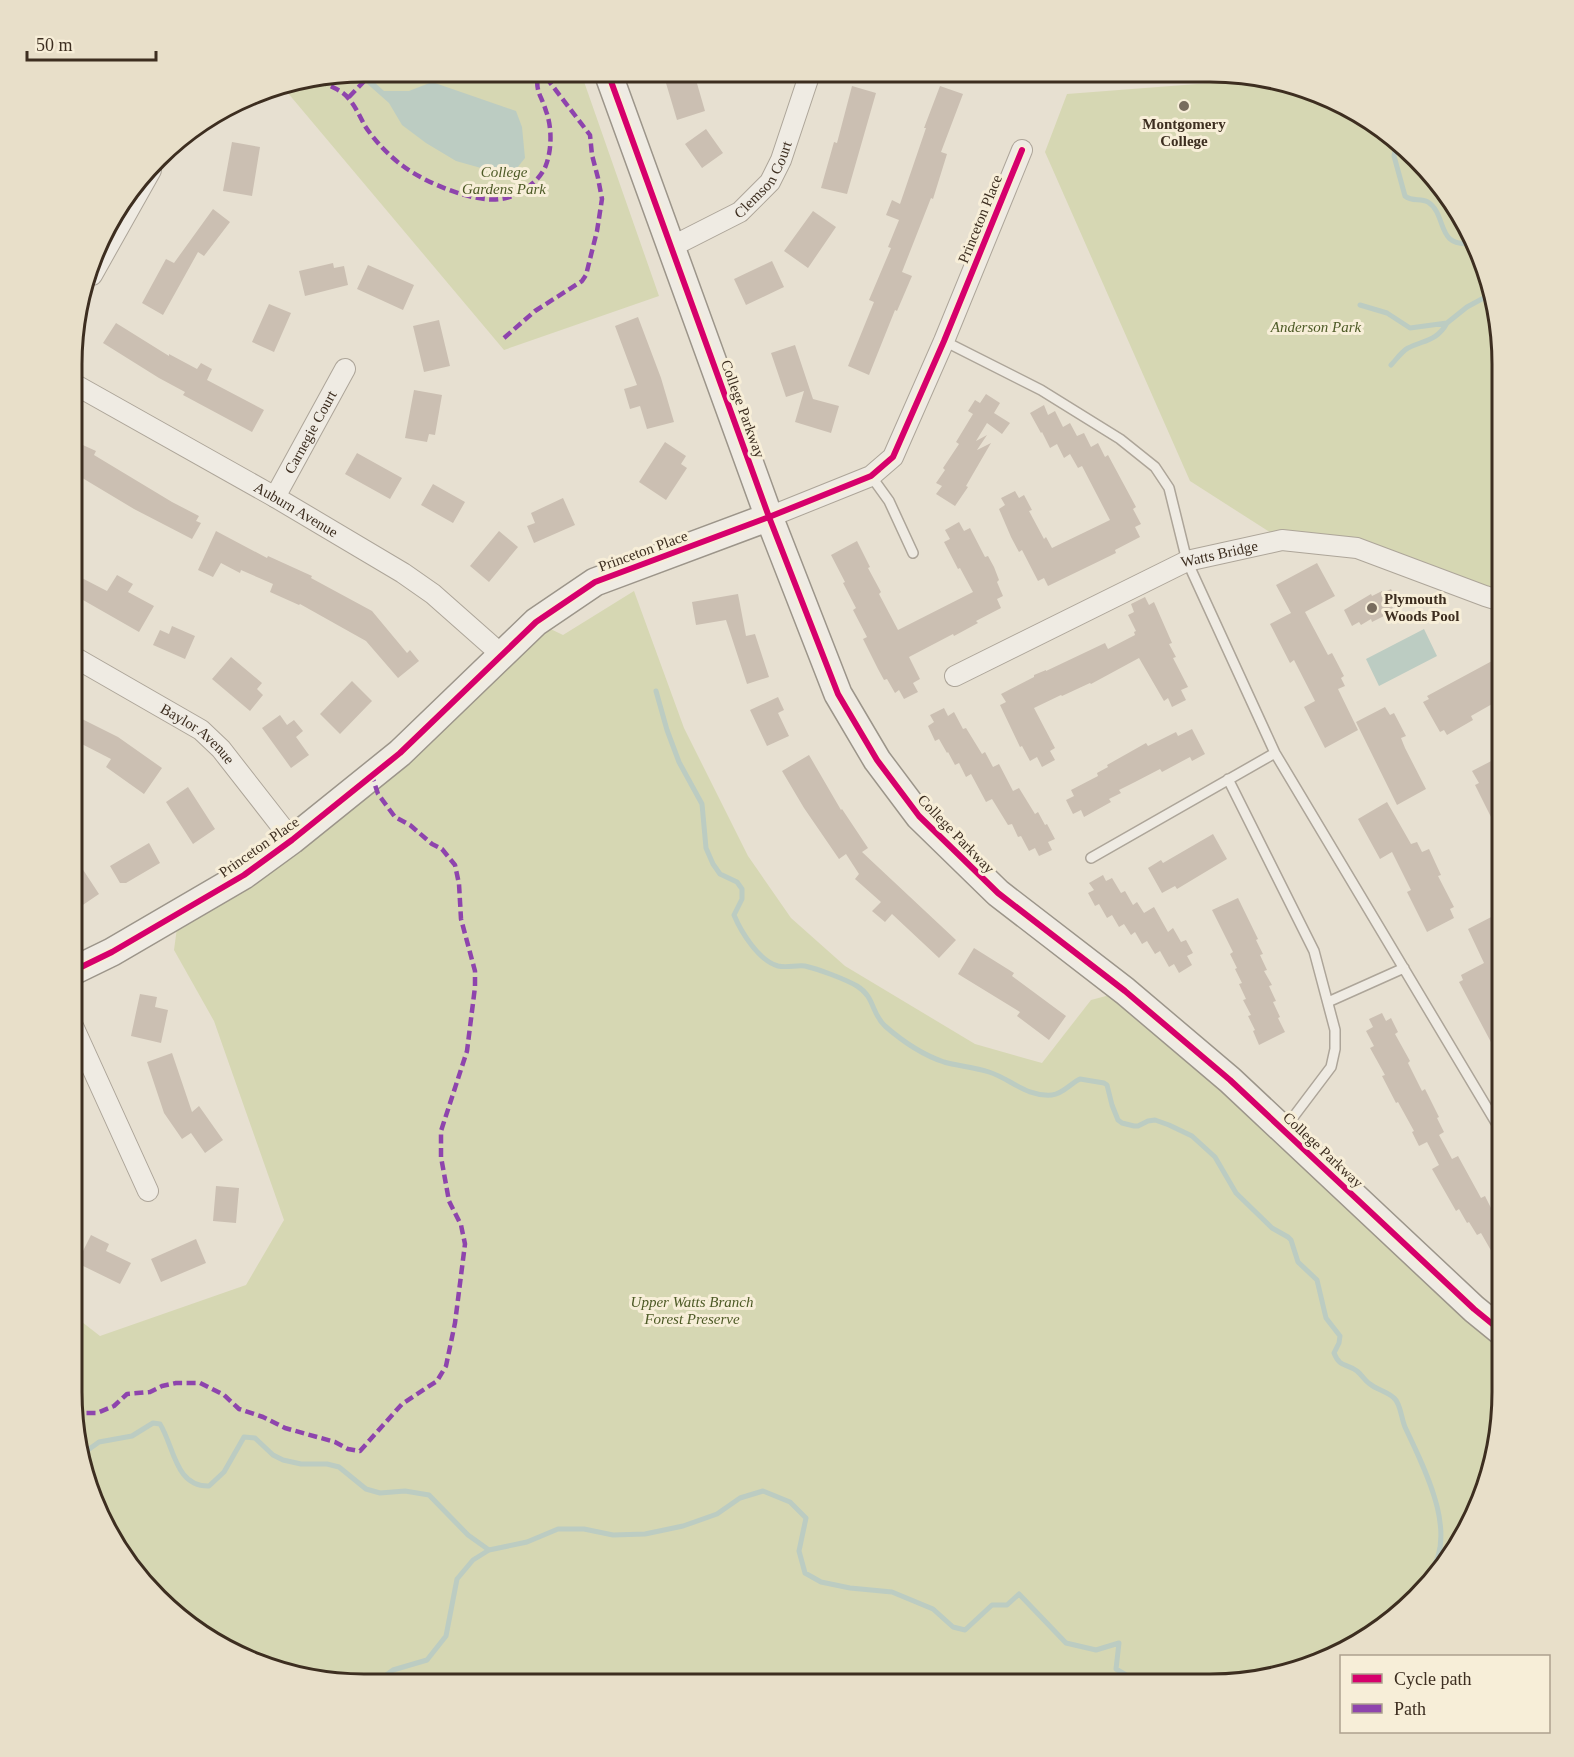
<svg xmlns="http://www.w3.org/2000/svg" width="1574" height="1757" font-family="'Times New Roman',serif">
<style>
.green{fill:#d6d7b3}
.water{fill:#bcccc2}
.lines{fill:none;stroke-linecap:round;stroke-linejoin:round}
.stream{stroke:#bcccc2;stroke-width:5}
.building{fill:#cbbfb2}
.lane-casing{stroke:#ada599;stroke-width:12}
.street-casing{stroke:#ada599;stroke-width:22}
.secondary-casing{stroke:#9c958a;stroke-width:30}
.lane{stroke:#efebe3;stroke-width:9}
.street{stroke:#efebe3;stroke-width:20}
.secondary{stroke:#efebe3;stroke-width:27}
.quiet{stroke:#8e44ad;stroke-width:4.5;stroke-dasharray:9 4.5;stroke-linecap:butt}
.cycleway-casing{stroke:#f7eed8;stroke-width:10}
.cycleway{stroke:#d6006c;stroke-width:6}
.poi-dot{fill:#786c5e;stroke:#f7eed8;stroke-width:2}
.labels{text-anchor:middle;stroke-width:6;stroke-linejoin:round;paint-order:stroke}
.poi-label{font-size:15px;font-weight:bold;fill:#3d2e20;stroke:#f7eed8}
.park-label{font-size:15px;font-style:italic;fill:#4d5a26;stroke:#f7eed8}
.street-label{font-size:15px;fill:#3d2e20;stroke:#f7eed8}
.rim{fill:none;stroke:#3d2e20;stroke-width:3}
</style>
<rect width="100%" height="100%" fill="#e7e0d1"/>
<path class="green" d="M364,72L581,73L659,296L504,350L282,86Z
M1262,79L1356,111L1416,157L1453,202L1487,271L1501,346V601L1357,548L1282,540L1190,481L1045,152L1067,94Z
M634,591L684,728L748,856L791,918L845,966L975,1044L1042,1063L1091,1000L1125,991L1501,1331V1411L1492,1469L1463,1539L1417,1599L1372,1636L1303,1670L1228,1684H346L288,1675L218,1646L171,1612L121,1555L87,1486L73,1411V1315L100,1336L246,1285L284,1220L214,1021L174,950L179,913L244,875L536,622L563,635Z"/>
<path class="water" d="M363,72L384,91H409L432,82L516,111L522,127L525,158L517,168H481L456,161L426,143L402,125L389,103L355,73Z
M1424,629L1437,656L1379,686L1366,659Z"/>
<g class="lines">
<path class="stream" d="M1397,142L1394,156L1405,196C1412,202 1420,198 1428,202C1448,215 1435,249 1473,243
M1360,305L1387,313L1410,328L1447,323L1467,307L1491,294
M1391,365C1396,360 1401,352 1408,348C1424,340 1437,341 1447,323
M656,691L667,730L679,762L702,804L706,848L713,864L720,874L737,882L742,889V899L734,915C741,932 759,961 778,966C787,968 796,965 805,966C818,969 845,979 857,986C875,997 871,1013 885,1026C901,1040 923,1055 944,1062C958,1066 974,1067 989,1072C1011,1079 1026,1097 1052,1095C1063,1094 1071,1083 1080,1079L1104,1083L1107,1085L1112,1105L1118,1120L1122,1123L1134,1126H1138L1148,1121L1155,1120L1169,1125L1192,1136L1215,1157L1236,1193L1272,1228L1288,1237L1291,1240L1298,1262L1317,1280L1326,1318L1340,1336L1339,1343L1334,1353C1340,1368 1346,1363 1357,1371C1362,1375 1365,1381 1370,1384C1377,1390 1387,1391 1394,1398C1401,1404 1401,1418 1405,1427C1423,1466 1460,1534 1429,1574L1430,1581
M81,1455L99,1442L132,1436L153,1423L160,1424C174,1446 175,1487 209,1486L224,1472L244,1437L255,1438L273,1455L283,1460L301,1464H327L339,1467L366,1489L380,1493L405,1491L429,1495L468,1535L489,1550
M374,1684L393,1670L427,1660L446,1636L457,1579L473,1560L489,1550L527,1542L558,1529H584L613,1535L645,1534L683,1526L717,1514L740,1498L763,1491L790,1502L806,1518L799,1551L805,1573L821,1582L850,1588L892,1592L933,1609L953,1627L965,1630L992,1605H1007L1019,1594L1066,1643L1096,1650L1119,1643L1116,1669L1141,1684"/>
</g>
<path class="building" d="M663,73H694L705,111L677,120Z
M852,86L876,93L847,194L821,188L834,142L837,143Z
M940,86L963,94L941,152L947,154L933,199L931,198L902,272L912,276L897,311L895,310L869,375L848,366L874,302L869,300L891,248L888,247L899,220L886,215L892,200L900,204L926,128H924Z
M706,129L723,153L702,168L685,144Z
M232,142L260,147L252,196L223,191Z
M213,209L230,222L204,256L198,252L163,315L142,303L166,259L174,263Z
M813,211L836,227L808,268L784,251Z
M772,261L784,287L746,305L734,279Z
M333,263L334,268L344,266L348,285L305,296L299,271Z
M368,265L414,285L403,310L357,289Z
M269,304L291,313L274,352L252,342Z
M638,317L661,378L674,422L647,429L640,406L630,409L624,389L637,385L615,326Z
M439,320L450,366L424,372L413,326Z
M116,323L169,356V354L197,369L201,363L212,369L207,380L264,410L252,432L183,395L185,392L159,378L103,343Z
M795,345L813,399L839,406L831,433L795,422L804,391L786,397L771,353Z
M414,390L442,395L435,435L429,434L427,442L405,438Z
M986,394L1000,403L994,413L1010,423L1002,434L987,423L976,441L987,435L977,450L991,443L966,486L968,487L955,506L936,494L942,486L936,483L945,470L943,468L959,444L956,442L973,414L968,411L975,400L980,403Z
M1044,405L1048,415L1055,411L1063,427L1070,423L1077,436L1084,433L1091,447L1098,443L1105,457L1108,455L1136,507L1133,509L1141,524L1135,527L1140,537L1115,550L1116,553L1048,586L1044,578L1038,581L1022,550L1019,552L1011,537L999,509L1005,505L1001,498L1015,491L1019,498L1024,495L1032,510L1029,511L1044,539L1046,537L1052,548L1110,520L1082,466L1078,468L1070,454L1064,458L1057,444L1050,448L1042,432L1041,433L1030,413Z
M74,441L96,451L94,455L172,502L199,516L196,521L201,523L192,539L134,509L74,473Z
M665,442L686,456L681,464L687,468L666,500L639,482Z
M357,453L402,478L390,499L345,474Z
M433,484L465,502L453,523L421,505Z
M563,498L575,525L534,543L527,526L535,523L531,513Z
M959,522L964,531L970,528L985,557L988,556L994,567L999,580L997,582L1003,596L997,599L1001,608L976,621L978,623L954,636L953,634L909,657L920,679L913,683L918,692L904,699L899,690L895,693L887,679L884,680L878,669L863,639L867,637L853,610L856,608L843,583L845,582L831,555L857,541L870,567L868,568L881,592L879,594L898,630L973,592L960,568L958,569L944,542L950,539L945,530Z
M216,531L267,558L268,556L312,576L311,578L372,611L407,653L410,650L419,661L398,678L366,641L300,604L299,605L270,592L273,584L241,570L240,573L221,563L213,577L198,570Z
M499,531L518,547L489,582L470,566Z
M1317,563L1335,596L1305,612L1328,655L1332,653L1344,676L1341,678L1345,686L1338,689L1358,730L1325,748L1304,707L1315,701L1294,660L1290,663L1270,624L1291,613L1276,585Z
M74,574L107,591L117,575L133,584L128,592L154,606L139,632L83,600L74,618Z
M1391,589L1398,602L1391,605L1393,608L1382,613L1384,616L1372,622L1371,619L1361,625L1359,622L1352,626L1344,610L1371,594L1372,596L1382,591L1383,593Z
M738,594L746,636L755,634L769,677L747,684L726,620L696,625L692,602Z
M1145,597L1149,605L1154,602L1172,643L1169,644L1176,657L1173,658L1188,687L1181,690L1186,700L1172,707L1168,698L1164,701L1139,658L1091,684L1090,683L1062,696L1061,695L1034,708L1055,748L1050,751L1055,760L1042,767L1037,757L1030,761L1022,746L1020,747L1000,705L1006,702L1001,694L1034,677V675L1046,670V671L1105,643L1108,649L1135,635L1134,632L1136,631L1128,615L1134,612L1131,604Z
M172,626L195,636L185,659L153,645L160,630L169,634Z
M231,657L262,683L257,689L263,695L250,711L212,679Z
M1501,660V699L1471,716L1473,720L1447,735L1444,730L1440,732L1423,702L1429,699L1427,696L1492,661L1494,664Z
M352,681L372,701L340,734L320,714Z
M778,697L784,710L778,713L789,736L767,746L750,710Z
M1385,707L1390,715L1394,713L1406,736L1401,738L1405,748L1426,789L1397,805L1356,722Z
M944,708L948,716L954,712L963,729L966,728L982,754L985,752L993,767L999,764L1013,791L1019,788L1035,814L1038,812L1045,825L1047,824L1055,839L1048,842L1052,850L1039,856L1035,848L1029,851L1021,836L1018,837L1012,824L1008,825L992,799L986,802L971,774L966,777L959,763L955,765L948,752L947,753L939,739L935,741L928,726L934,722L930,715Z
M74,715L118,737L162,768L144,794L106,767L111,759L74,740Z
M280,715L287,725L294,720L303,731L296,737L309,755L291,768L262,728Z
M1192,729L1205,754L1192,761L1190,757L1162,772L1160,769L1135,782L1119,790L1121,793L1109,799L1111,802L1084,817L1081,810L1073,814L1066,800L1074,796L1071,790L1098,776L1097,773L1108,767L1107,765L1146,743L1148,746L1176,732L1178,736Z
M809,755L841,810L842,809L868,848L862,852L956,940L939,958L892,914L885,922L872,911L881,902L855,879L859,874L846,854L839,859L804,808L782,771Z
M1501,756V837L1475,785L1479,783L1472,771Z
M188,787L215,829L193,844L166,802Z
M1387,802L1411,844L1417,842L1422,852L1429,849L1441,875L1438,876L1454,907L1450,909L1454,918L1427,932L1407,892L1411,890L1392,852L1380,859L1358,819Z
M1213,834L1227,859L1177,889L1175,886L1162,893L1148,868L1161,860L1163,863Z
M149,843L160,863L126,883H120L110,866Z
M74,856L99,894L74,911Z
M1103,875L1106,881L1112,878L1121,893L1125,891L1133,905L1137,902L1144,913L1154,907L1168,932L1173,928L1181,942L1186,940L1193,953L1187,956L1192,965L1179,973L1174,964L1169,967L1160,951L1155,954L1147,941L1142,944L1135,932L1131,935L1124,924L1119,927L1112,915L1107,918L1099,904L1095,906L1088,893L1094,890L1089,883Z
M1238,898L1258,939L1256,940L1263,954L1260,955L1267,970L1264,971L1272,985L1269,986L1276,1001L1273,1002L1280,1017L1278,1018L1285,1032L1259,1045L1253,1031L1255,1030L1248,1016L1251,1015L1243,1000L1246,999L1239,984L1242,983L1235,969L1237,968L1230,954L1233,952L1212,910Z
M1501,912V1061L1459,982L1463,980L1461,975L1484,963L1468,929Z
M974,948L1014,973L1012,976L1066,1016L1049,1040L1017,1016L1020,1012L958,974Z
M140,994L157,997L155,1007L168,1010L161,1043L131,1036Z
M1382,1013L1386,1021L1391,1018L1398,1032L1395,1034L1410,1061L1408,1063L1422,1091L1425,1089L1439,1117L1437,1118L1444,1132L1439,1135L1452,1159L1458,1156L1481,1198L1485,1196L1492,1210L1495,1209L1501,1221V1268L1481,1233L1477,1235L1469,1222L1467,1223L1459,1209L1456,1211L1432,1169L1439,1165L1427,1142L1419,1146L1412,1132L1414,1131L1398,1102L1396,1103L1382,1076L1385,1075L1370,1048L1374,1046L1366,1031L1373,1027L1369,1019Z
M172,1053L192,1112L199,1106L223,1140L205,1153L191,1133L182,1139L164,1113L147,1062Z
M216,1186L239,1188L236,1223L213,1221Z
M91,1235L109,1244L106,1251L131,1263L120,1284L77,1263Z
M196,1239L206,1263L161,1282L151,1259Z"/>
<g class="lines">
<defs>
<path id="lane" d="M944,341L1041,390L1120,439L1155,467L1169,488L1187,561L1275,753L1501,1131
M871,476L889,501L913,553
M1228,779L1314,951L1335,1030V1049L1331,1067L1285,1128
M1091,858L1275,753
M1328,1002L1404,968"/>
<g id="street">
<path id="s1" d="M671,247L740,212L770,182L781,160L810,73"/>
<path d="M92,275L151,170"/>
<path id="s2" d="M74,384L275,497L403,573L433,594L502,655"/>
<path id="s3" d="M275,497L345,369"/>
<path d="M769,517L871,476L893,457L944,341L1022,150"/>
<path id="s4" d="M74,657L201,730L221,749L292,840"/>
<path id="s5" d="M955,676L1187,561L1282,540L1357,548L1485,596L1501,601"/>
<path d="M73,1026L148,1191"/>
</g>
<path id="secondary" d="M608,73L769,517L838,694L877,760L919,816L998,893L1125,991L1230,1080L1474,1309L1501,1331
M73,971L112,952L244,875L292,840L400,753L536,622L595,582L769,517"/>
</defs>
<use href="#lane" class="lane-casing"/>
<use href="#street" class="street-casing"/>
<use href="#secondary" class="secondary-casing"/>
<use href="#lane" class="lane"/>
<use href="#street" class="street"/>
<use href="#secondary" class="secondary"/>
<path class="quiet" d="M319,80C328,86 343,90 349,99C356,107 360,117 365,126C375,141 389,156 403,166C424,182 473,203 500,199C512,198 524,191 533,183C538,179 544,171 546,165C552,149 552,127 546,111C541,94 535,93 538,72
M349,97L373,72
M504,338L535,311L582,281L586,275L597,231L602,199L598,178L592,155L590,135L542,72
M73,1413H97L114,1406L127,1394L150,1392L162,1386L176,1383H200L224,1395L239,1409L263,1417L285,1428L335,1442L348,1449L360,1451L402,1404L437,1381L446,1366L455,1323L465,1244L461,1225L449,1201L441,1157V1131L467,1051L475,987V971L461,919L459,884L455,865L442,849L432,844L410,825L395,817L378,794L373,779"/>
<defs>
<path id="cycleway" d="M608,73L769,517L838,694L877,760L919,816L998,893L1125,991L1230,1080L1474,1309L1501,1331
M73,971L112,952L244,875L292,840L400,753L536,622L595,582L769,517L871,476L893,457L944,341L1022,150"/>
</defs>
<use href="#cycleway" class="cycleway-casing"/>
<use href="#cycleway" class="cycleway"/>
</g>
<g class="poi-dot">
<circle cx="1184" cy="106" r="6"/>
<circle cx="1372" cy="608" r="6"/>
</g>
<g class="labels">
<g class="poi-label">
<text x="1184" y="129">Montgomery<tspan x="1184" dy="17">College</tspan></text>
<text x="1384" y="604" text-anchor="start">Plymouth<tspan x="1384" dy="17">Woods Pool</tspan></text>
</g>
<g class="park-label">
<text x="504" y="177">College<tspan x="504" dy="17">Gardens Park</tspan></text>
<text x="1316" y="332">Anderson Park</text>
<text x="692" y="1307">Upper Watts Branch<tspan x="692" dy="17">Forest Preserve</tspan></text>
</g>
<g class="street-label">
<text dy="5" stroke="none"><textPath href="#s1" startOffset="118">Clemson Court</textPath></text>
<text transform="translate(980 219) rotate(-68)" y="5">Princeton Place</text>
<text transform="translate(743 409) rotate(70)" y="5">College Parkway</text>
<text dy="5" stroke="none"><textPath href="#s3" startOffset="74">Carnegie Court</textPath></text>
<text dy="5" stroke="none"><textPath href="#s2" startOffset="255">Auburn Avenue</textPath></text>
<text transform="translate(643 551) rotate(-20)" y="5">Princeton Place</text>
<text dy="5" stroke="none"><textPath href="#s5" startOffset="292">Watts Bridge</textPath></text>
<text dy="5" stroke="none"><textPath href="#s4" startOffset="146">Baylor Avenue</textPath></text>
<text transform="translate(956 834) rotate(46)" y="5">College Parkway</text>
<text transform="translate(259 847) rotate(-35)" y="5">Princeton Place</text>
<text transform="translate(1323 1150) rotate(43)" y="5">College Parkway</text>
</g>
</g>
<path d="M0 0H1574V1757H0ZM364 82H1210A282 282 0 0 1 1492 364V1392A282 282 0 0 1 1210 1674H364A282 282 0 0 1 82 1392V364A282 282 0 0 1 364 82Z" fill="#e8dfc9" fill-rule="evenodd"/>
<path class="rim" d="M364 82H1210A282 282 0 0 1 1492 364V1392A282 282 0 0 1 1210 1674H364A282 282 0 0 1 82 1392V364A282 282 0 0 1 364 82Z"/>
<rect x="1340" y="1655" width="210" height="78" fill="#f7eed8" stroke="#ada18e" stroke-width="1.5"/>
<rect x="1352" y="1674" width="30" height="9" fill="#d6006c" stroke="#ada18e" stroke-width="1.5"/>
<text x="1394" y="1685" font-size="18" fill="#3d2e20">Cycle path</text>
<rect x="1352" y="1704" width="30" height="9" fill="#8e44ad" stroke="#ada18e" stroke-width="1.5"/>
<text x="1394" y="1715" font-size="18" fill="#3d2e20">Path</text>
<path d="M27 51v9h129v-9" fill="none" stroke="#3d2e20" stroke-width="3"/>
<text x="36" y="51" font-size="18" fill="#3d2e20" stroke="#f7eed8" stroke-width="4.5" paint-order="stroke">50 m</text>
</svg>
